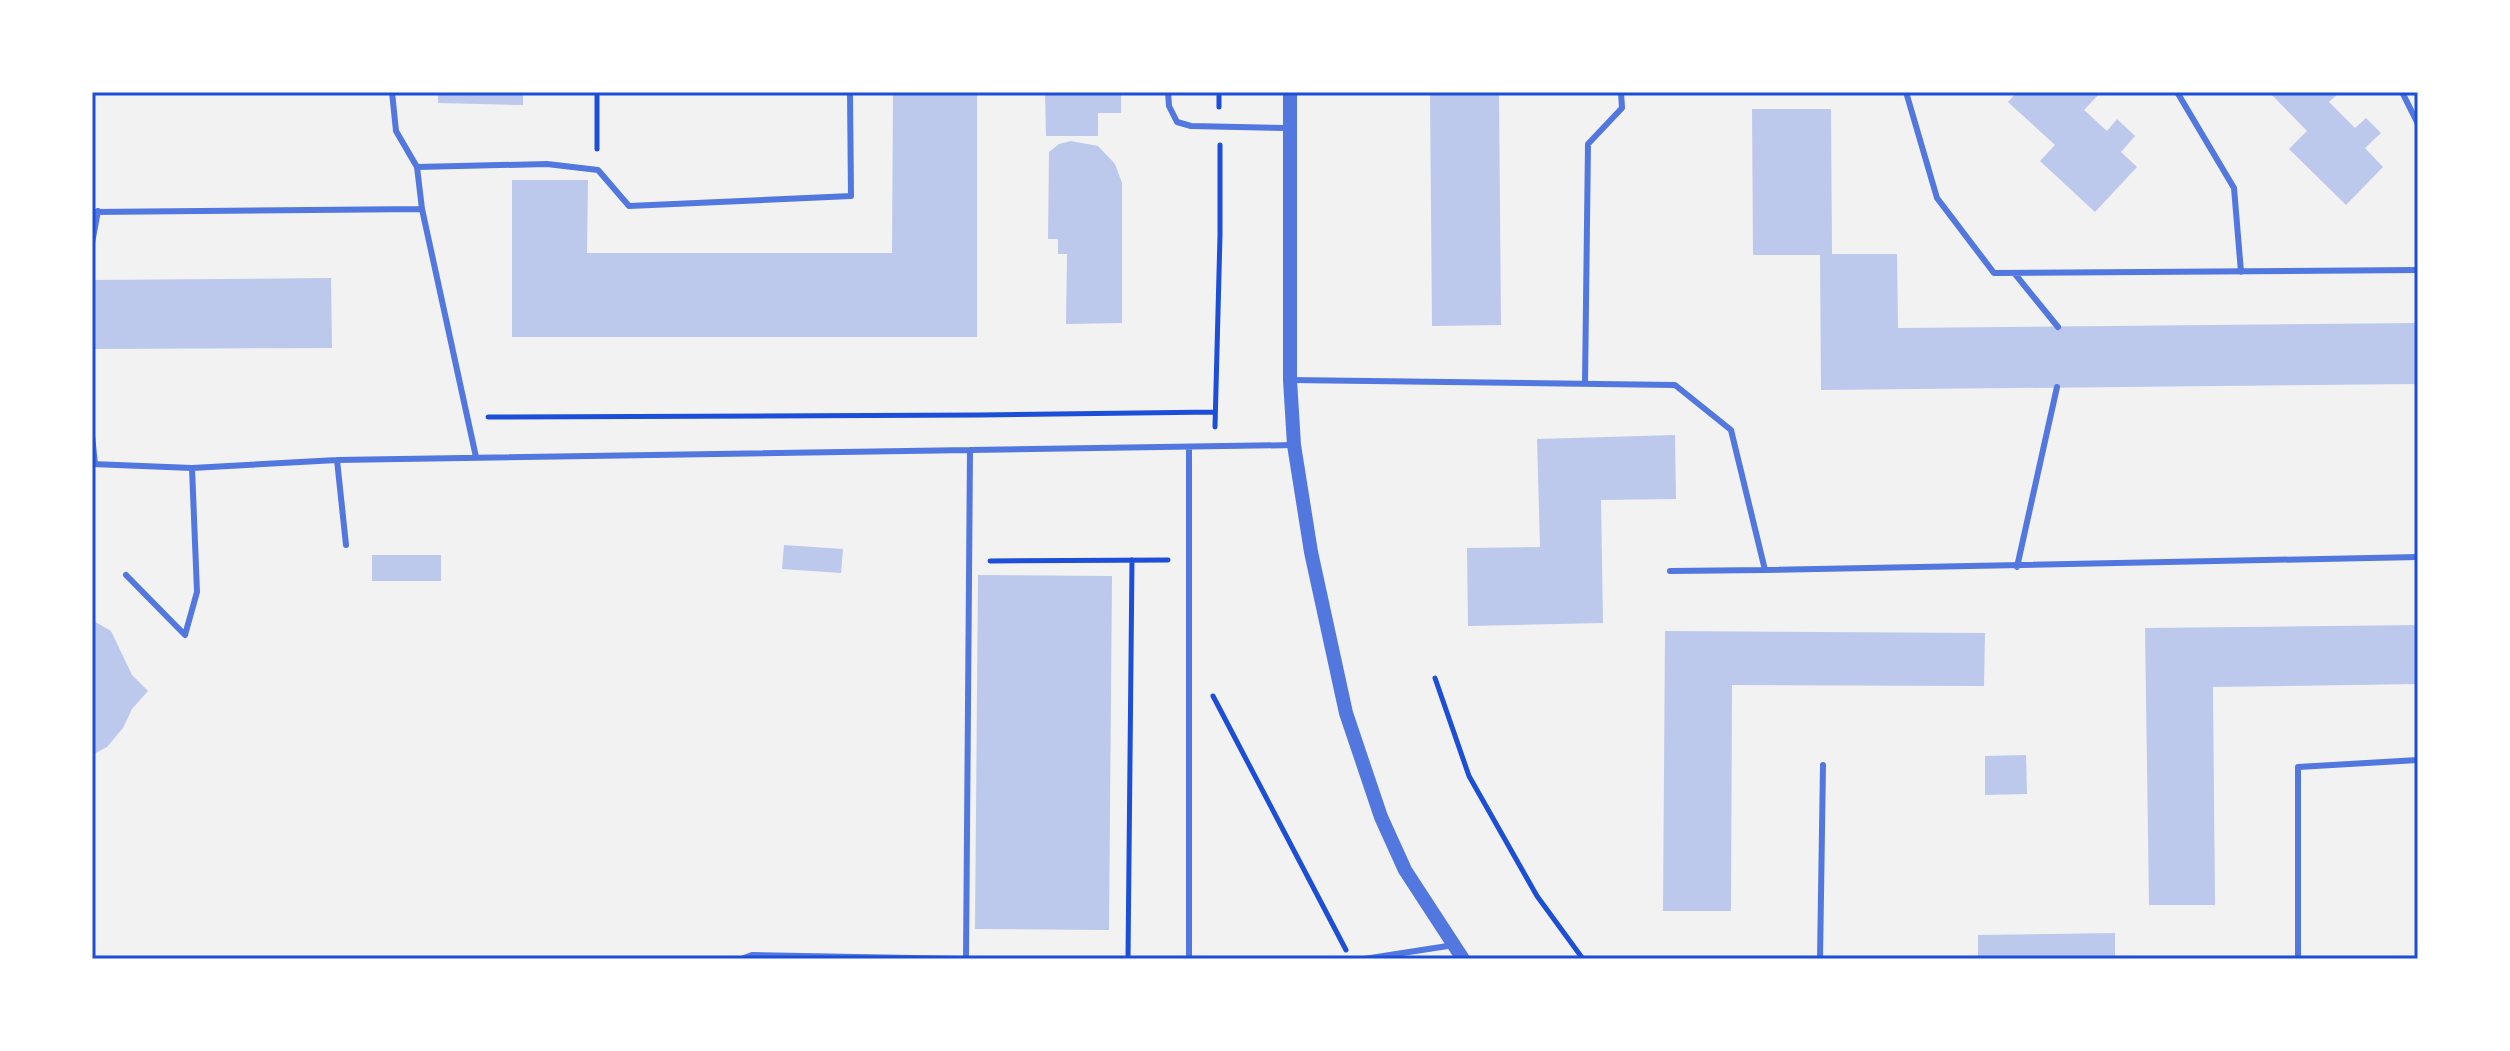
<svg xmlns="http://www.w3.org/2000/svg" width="2510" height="1051" font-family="Georgia,serif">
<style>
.building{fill:#bdc9ec}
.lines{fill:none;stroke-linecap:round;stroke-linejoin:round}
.path{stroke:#1d4ed8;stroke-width:5}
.service{stroke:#5277de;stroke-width:6}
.tertiary{stroke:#5277de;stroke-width:14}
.neatline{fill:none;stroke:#1d4ed8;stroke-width:3}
</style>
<rect width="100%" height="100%" fill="#f2f2f2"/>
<path class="building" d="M438,92H523V105L438,103Z
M893,92H977V337H512V180H588L587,253H892Z
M1045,92H1121V113H1098V136H1046Z
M1430,92H1499L1501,325L1432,326Z
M2017,92H2101L2084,110L2107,131L2117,119L2135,136L2121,152L2137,167L2095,212L2040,161L2055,145L2008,102Z
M2269,92H2340L2329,102L2355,128L2366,118L2381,133L2365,148L2383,167L2346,205L2289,149L2307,131Z
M1752,109H1831L1832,254H1897L1898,328L2418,323V384L1821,390L1820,255H1753Z
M1071,141L1098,146L1115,164L1122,183V323L1066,324L1067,254H1058V239H1048L1049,152L1059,144Z
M331,278L332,348L92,349V280Z
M1675,435L1676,499L1601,500L1603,623L1468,626L1467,548L1540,547L1537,439Z
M784,545L843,549L841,573L782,569Z
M372,555H441V581H372Z
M978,575L1112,576L1109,930L975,929Z
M92,620L111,631L132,675L148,691L132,709L123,728L107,747L92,755Z
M2418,625V684L2213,687L2215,905H2149L2145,628Z
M1665,631L1985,633L1984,686L1732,685L1731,911H1663Z
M2026,755L2027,794L1985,795V756Z
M2115,933V959H1978V935Z"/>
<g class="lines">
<path class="path" d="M597,92V149
M1219,92V107
M488,417L979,415L1215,412
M1215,427L1220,235V145
M990,561L1168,560
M1435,678L1469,776L1537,896L1583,959
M1213,696L1346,950
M1128,959L1132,560"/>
<path class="service" d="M392,92L396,131L417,167
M1168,92L1169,106L1177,122L1191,126L1288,128
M1906,92L1937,198L1994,273L2418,270
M2177,92L2234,188L2241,272
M2402,92L2418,124
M422,209L417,167L547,164L598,170L629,206L851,196L850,92
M92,212L422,209L476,457
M92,243L98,211
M2015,274L2058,327
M1290,380L1675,385L1731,430L1765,570L2418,557
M1585,384L1588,144L1622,108L1621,92
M92,435L95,464
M970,450L966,959H1020
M337,460L346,545
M92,464L192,468L337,460L1294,445
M2017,567L2057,387
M1670,571L1765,570
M126,575L185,635L197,592L192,468
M741,959L752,955L966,959
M1189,959V447
M1364,959L1454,945
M1820,959L1823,765
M2298,959V767L2418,760"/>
<path class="tertiary" d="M1290,92V380L1294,445L1311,552L1346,713L1381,817L1405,870L1463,959"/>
</g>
<rect width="2510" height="1051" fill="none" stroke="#ffffff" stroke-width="188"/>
<rect x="94" y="94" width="2322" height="863" class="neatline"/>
</svg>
